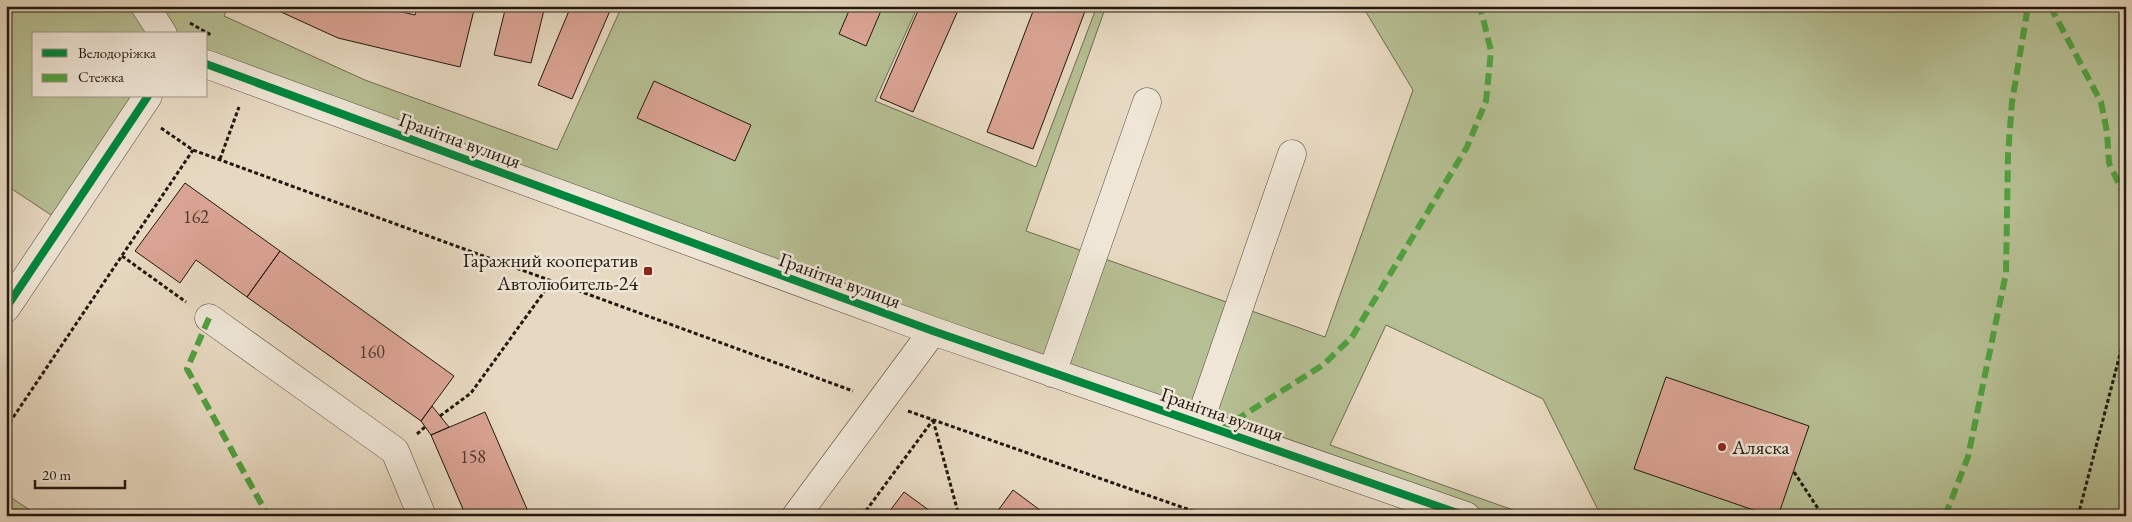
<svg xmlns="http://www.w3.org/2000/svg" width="2132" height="522" font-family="'EB Garamond',serif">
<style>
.green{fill:#b6bf93;stroke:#6c6c51}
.building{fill:#daa494;stroke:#21180f}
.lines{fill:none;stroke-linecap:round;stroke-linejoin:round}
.minor-casing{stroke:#52483c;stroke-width:29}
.path{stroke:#21180f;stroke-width:3;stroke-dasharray:4 2.5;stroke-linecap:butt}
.minor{stroke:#efe6d7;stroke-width:28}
.quiet{stroke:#50a13f;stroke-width:6;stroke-dasharray:12 6;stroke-linecap:butt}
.cycleway-casing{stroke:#efe6d7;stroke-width:11}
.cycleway{stroke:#00873e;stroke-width:8}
.poi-dot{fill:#8f2418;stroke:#efe6d7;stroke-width:2}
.labels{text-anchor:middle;stroke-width:5;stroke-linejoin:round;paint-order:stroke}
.number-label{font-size:18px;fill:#4f3b30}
.street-label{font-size:20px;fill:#21180f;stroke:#efe6d7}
.poi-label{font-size:20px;fill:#21180f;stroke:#efe6d7;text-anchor:end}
</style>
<rect width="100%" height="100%" fill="#e7d9c1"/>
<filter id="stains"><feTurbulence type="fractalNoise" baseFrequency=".004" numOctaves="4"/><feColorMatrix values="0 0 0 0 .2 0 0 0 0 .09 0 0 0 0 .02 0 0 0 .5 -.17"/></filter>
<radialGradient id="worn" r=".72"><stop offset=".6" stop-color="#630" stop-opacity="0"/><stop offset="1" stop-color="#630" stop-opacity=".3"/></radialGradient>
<path class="green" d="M6,6H228L224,16L365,80L557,150L622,6H918L875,101L1036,167L1097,6H1106L1026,231L1325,337L1413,90L1366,12L1350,6H2126V516H1595L1598,510L1543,399L1386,325L1330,445L1530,516H1466L206,64V34H34V96H135L54,217L6,185Z
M7,495L39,516H6Z"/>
<path class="building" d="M268,6H377L415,15L418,6H475L460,67L338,38Z
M506,6H545L531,63L494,55Z
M571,6H612L572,99L538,85Z
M851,6H883L866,46L839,34Z
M920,6H960L913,112L880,98Z
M1035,6H1087L1033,149L987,132Z
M654,81L751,125L735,161L637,118Z
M185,183L280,251L247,297L196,260L180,283L135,251Z
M280,251L454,376L421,421L247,297Z
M1666,377L1809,426L1778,516H1771L1634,469Z
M432,406L449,427L431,435L421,421Z
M485,412L530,516H466L431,435Z
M1013,490L1048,516H994Z
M904,492L937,516H886Z"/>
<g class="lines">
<defs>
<path id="minor" d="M145,6L163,34
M206,64L933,331L1466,516
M6,308L148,96
M209,318L395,451L422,516
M1052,373L1147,102
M1199,423L1292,154
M796,516L933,331"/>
</defs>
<use href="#minor" class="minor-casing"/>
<path class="path" d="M190,23L211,35
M161,128L193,150L853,391
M220,159L239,107
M122,256L186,302
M908,411L1207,516
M440,416L471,393L552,281
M933,420L959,516
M6,428L193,150
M417,434L425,427
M1794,472L1823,516
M862,516L933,420
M2078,516L2126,331"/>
<use href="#minor" class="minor"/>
<path class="quiet" d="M2050,6L2101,102L2107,132L2109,163L2121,188L2126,191
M209,318L187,369L268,516
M1220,430L1323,365L1352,337L1467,147L1486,101L1491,51L1480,6
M1945,516L1968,457L2006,273L2008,155L2012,102L2028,6"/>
<defs>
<path id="cycleway" d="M206,64L933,331L1466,516
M6,308L148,96"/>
</defs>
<use href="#cycleway" class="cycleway-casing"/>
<use href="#cycleway" class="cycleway"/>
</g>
<g class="poi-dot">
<rect x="643" y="266" width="10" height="10" rx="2.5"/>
<circle cx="1722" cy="447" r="5"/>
</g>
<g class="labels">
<g class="number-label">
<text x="196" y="223">162</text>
<text x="372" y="358">160</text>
<text x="473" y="463">158</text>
</g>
<g class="street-label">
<text transform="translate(460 140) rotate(20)" y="7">Гранітна вулиця</text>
<text transform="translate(840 280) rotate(20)" y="7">Гранітна вулиця</text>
<text transform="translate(1222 414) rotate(19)" y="7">Гранітна вулиця</text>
</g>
<g class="poi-label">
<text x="638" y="267">Гаражний кооператив<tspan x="638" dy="23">Автолюбитель-24</tspan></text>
<text x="1732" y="454" text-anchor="start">Аляска</text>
</g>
</g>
<rect width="2132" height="522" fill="none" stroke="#e7d9c1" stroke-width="25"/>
<rect x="8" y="8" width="2117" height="507" fill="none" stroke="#21180f" stroke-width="2.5"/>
<rect x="12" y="12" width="2107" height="497" fill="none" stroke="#21180f"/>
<rect x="32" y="32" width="175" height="65" fill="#efe6d7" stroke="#9d9487"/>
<rect x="42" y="49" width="25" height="8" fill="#00873e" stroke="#9d9487"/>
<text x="78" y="58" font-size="15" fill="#21180f">Велодоріжка</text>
<rect x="42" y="74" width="25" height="8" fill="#50a13f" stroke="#9d9487"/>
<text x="78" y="82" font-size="15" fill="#21180f">Стежка</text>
<path d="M35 480v8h90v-8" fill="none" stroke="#21180f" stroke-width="2.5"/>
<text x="42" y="480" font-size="15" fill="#21180f" stroke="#efe6d7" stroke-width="4" paint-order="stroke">20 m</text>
<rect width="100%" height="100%" filter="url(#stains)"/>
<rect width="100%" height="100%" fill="url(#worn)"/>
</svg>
